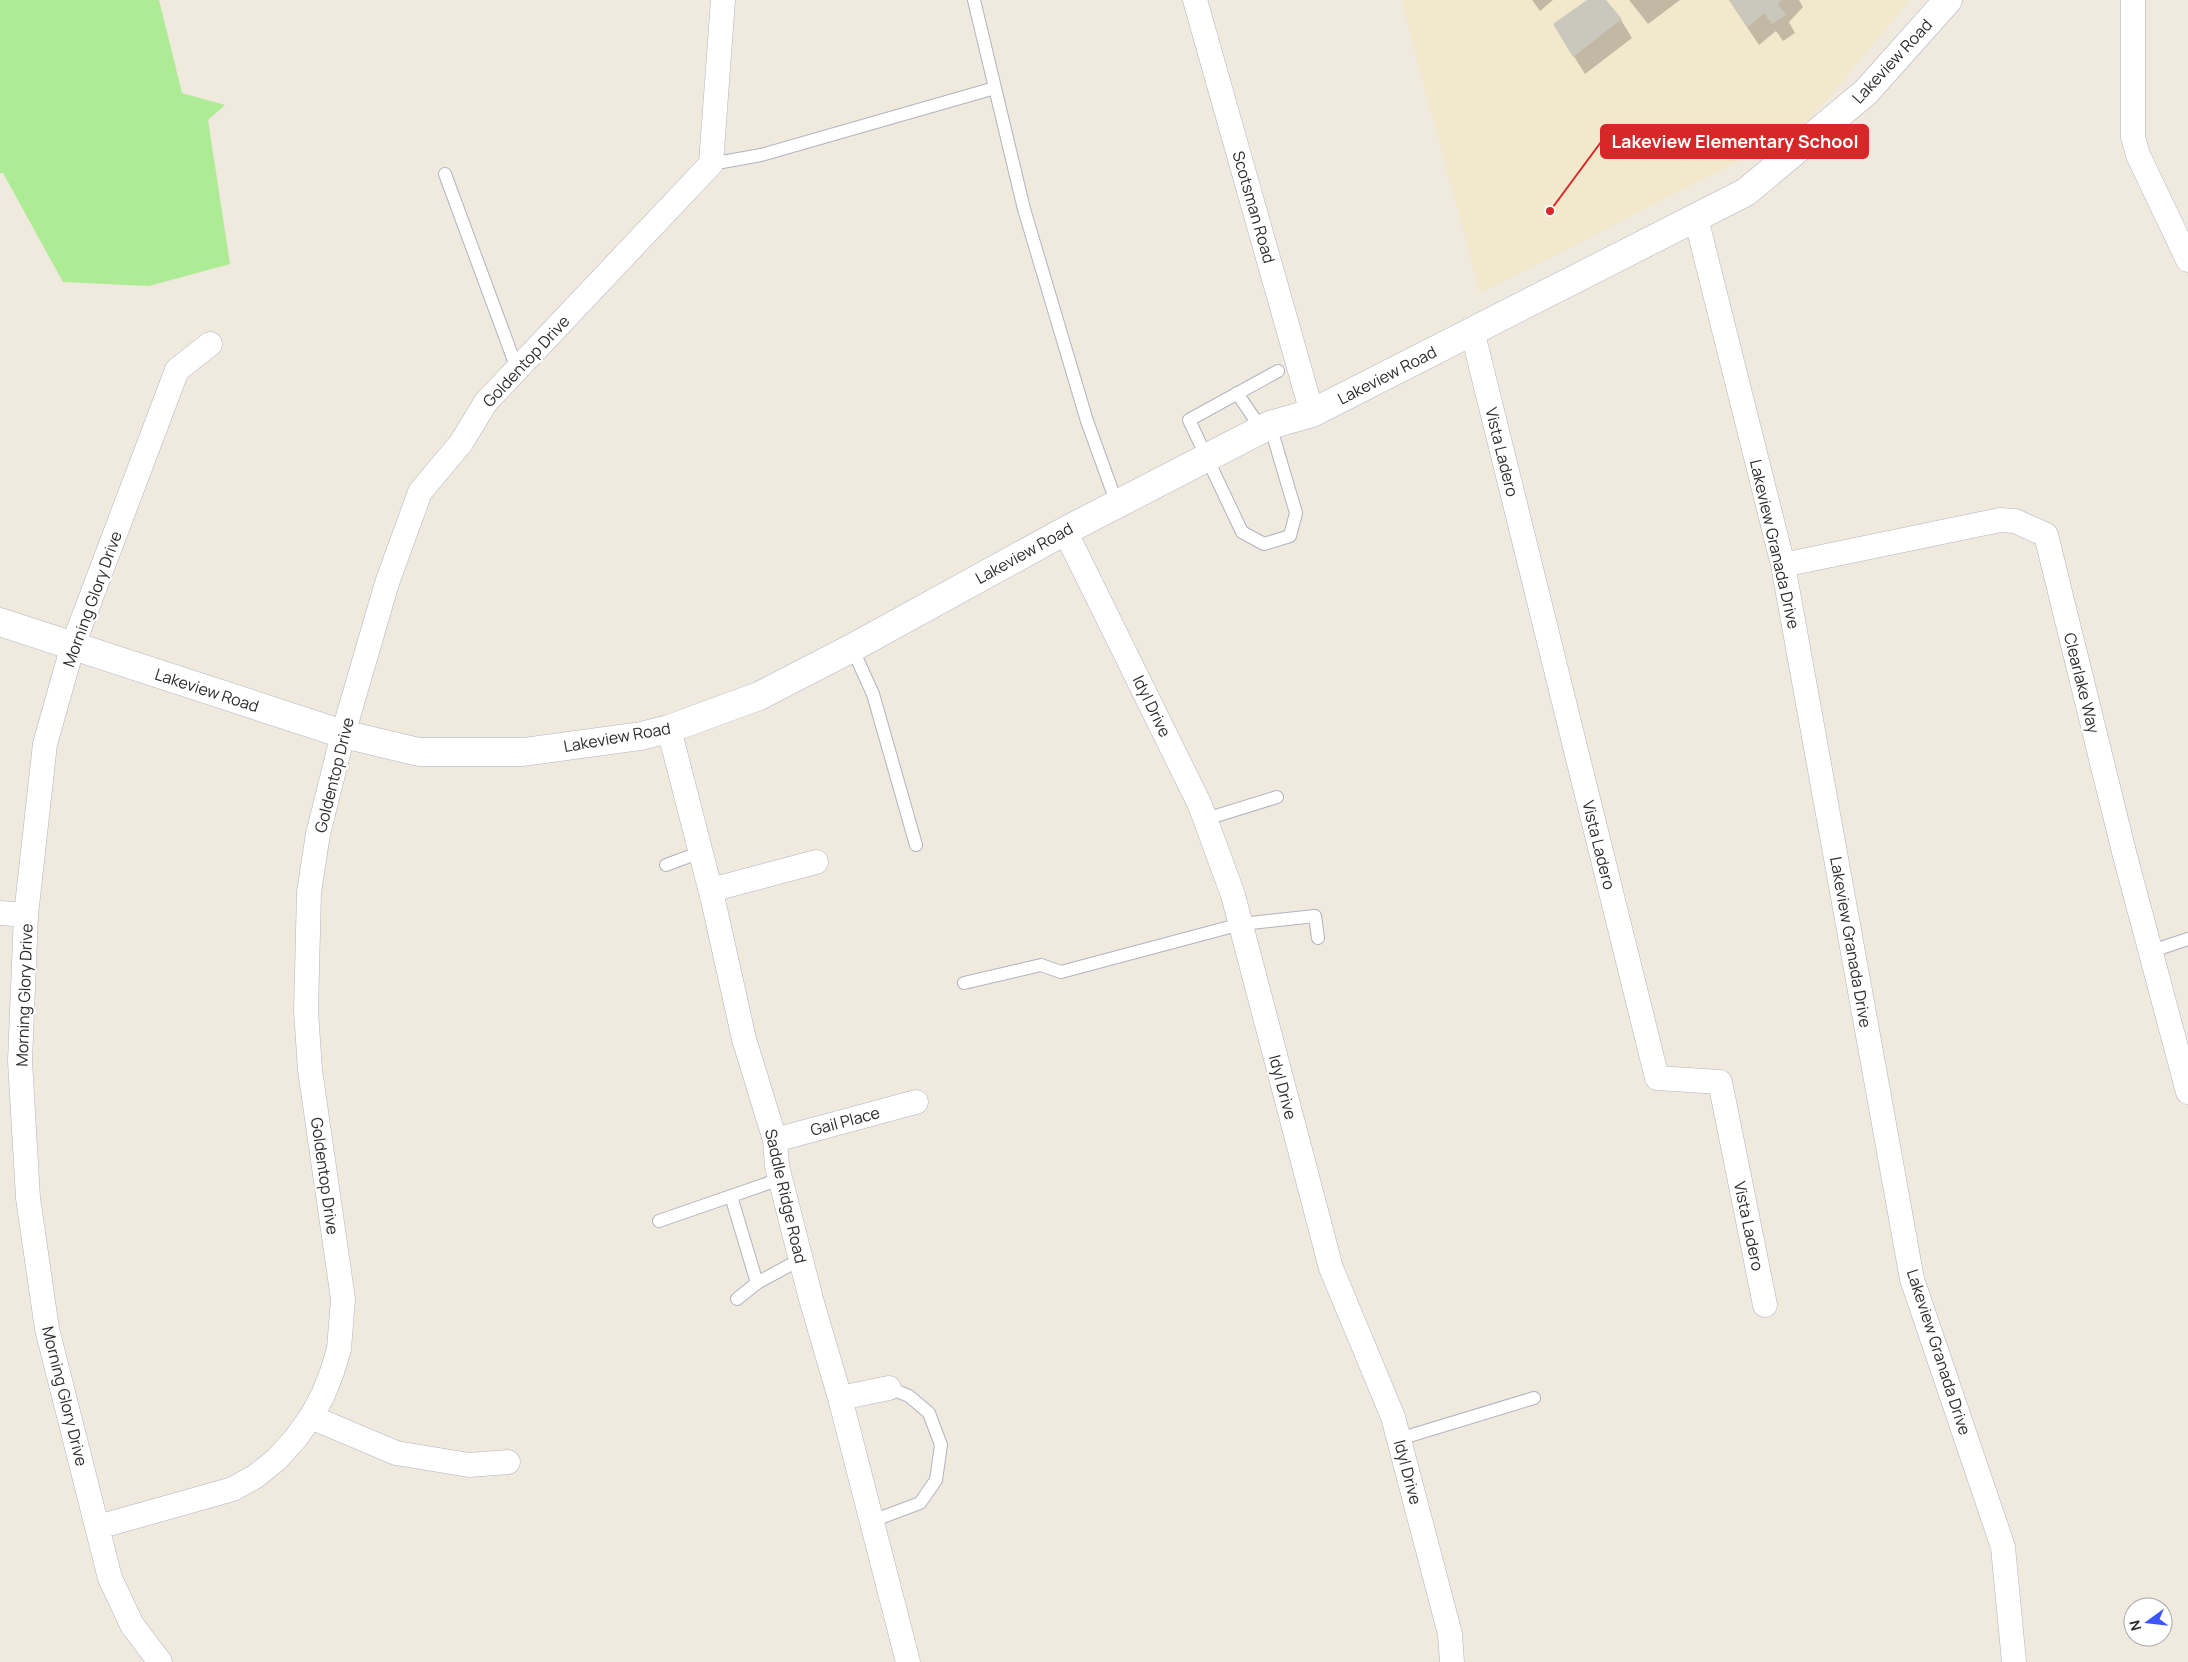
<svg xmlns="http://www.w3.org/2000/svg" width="2188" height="1662" font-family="Manrope,sans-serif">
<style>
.education{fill:#f2e8cc}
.green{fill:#aeeb95}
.shadow{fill:#0003}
.building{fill:#cac7bc}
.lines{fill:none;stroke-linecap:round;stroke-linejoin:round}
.lane-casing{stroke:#b2b3c1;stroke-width:14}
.street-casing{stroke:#b2b3c1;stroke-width:25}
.secondary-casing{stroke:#b2b3c1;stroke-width:29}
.lane{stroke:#fff;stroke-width:12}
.street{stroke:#fff;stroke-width:24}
.secondary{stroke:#fff;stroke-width:28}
.labels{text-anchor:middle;stroke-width:4.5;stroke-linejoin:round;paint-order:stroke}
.street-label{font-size:16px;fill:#2c2c2c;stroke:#fff}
.leader{fill:none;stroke:#d62828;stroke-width:2}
.callout-dot{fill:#d62828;stroke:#fff;stroke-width:2}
.callout{fill:#d62828;stroke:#d62828;stroke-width:2}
.callout-label{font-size:18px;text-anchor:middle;font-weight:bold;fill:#fff}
</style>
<rect width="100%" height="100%" fill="#efe9de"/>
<path class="education" d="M1401,0H1910L1802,129L1480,293Z"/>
<path class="green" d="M0,0H159L182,93L225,105L208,120L230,264L149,286L63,282L3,173H0Z"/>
<path class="shadow" d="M1532,0H1553L1540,11Z
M1589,0H1604L1621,20L1632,38L1585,74L1565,42Z
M1629,0H1680L1648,24Z
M1729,0H1799L1803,7L1789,22L1795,33L1783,41L1776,31L1759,45Z"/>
<path class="building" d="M1587,0H1606L1622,19L1573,57L1553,24Z
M1729,0H1782L1778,4L1786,15L1772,24L1764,13L1748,27Z"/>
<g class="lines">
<defs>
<path id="lane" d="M974,0L1024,209L1087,421L1117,504
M711,164L761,155L995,88
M445,174L517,369
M1237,393L1262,430
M1270,425L1296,513L1290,536L1264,544L1242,532L1189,420L1278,371
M852,648L873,694L916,845
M1206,819L1277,797
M666,865L701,852
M2149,952L2188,939
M964,983L1041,965L1061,972L1241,924L1315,916L1318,938
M731,1196L757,1283L801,1259
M659,1221L780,1179
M737,1299L757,1283
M1399,1439L1534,1398
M872,1521L920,1503L936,1480L941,1445L929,1413L909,1396L889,1388"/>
<path id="street" d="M1195,0L1312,413
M2133,0V137L2138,155L2188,260
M1696,218L1783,565L1912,1279L2003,1547L2014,1662
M1472,330L1657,1078L1720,1082L1765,1305
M1065,531L1200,805L1233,895L1331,1268L1393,1417L1450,1634L1452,1662
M1783,565L2000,520L2015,521L2046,535L2124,852L2188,1092
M669,729L713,900L744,1039L775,1140L777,1166L811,1299L840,1398L908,1662
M711,890L816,862
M0,913L26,915
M775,1140L916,1102
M840,1398L889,1388
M311,1417L396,1453L469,1465L508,1462
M98,1527L233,1489L256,1476L277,1459L295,1439L311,1417L323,1395L332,1372L339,1349L343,1299L310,1070L306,1011L309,892L318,834L343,734L387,583L420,492L461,443L486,402L711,164L723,0
M160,1662L132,1625L110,1578L47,1329L28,1198L20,1061L26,915L45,744L73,645L177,370L210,344"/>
<path id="secondary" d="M0,622L343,734L419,752H523L641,736L669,729L759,696L852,648L1065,531L1270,425L1312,413L1746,192L1866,92L1948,0"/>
</defs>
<use href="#lane" class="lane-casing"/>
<use href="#street" class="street-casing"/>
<use href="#secondary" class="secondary-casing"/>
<use href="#lane" class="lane"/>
<use href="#street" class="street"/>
<use href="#secondary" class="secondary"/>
</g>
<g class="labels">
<g class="street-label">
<text transform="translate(1892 61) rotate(-47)" y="6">Lakeview Road</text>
<text transform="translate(1254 207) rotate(74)" y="6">Scotsman Road</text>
<text transform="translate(526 361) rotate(-47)" y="6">Goldentop Drive</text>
<text transform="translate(1387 375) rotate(-27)" y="6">Lakeview Road</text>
<text transform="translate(1502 452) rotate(76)" y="6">Vista Ladero</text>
<text transform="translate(1775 544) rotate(77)" y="6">Lakeview Granada Drive</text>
<text transform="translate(1024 553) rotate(-29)" y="6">Lakeview Road</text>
<text transform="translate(92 599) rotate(-70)" y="6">Morning Glory Drive</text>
<text transform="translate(2082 683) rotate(76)" y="6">Clearlake Way</text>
<text transform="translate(207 690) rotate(18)" y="6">Lakeview Road</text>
<text transform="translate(1152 706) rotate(64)" y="6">Idyl Drive</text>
<text transform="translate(617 737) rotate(-10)" y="6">Lakeview Road</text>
<text transform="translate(334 775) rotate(-76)" y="6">Goldentop Drive</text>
<text transform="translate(1599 845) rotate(76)" y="6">Vista Ladero</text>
<text transform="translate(1851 942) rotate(80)" y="6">Lakeview Granada Drive</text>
<text transform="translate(24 995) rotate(-88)" y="6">Morning Glory Drive</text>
<text transform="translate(1283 1087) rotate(75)" y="6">Idyl Drive</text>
<text transform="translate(845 1121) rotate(-15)" y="6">Gail Place</text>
<text transform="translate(325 1176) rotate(82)" y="6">Goldentop Drive</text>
<text transform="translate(786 1196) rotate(77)" y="6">Saddle Ridge Road</text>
<text transform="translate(1749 1226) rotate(78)" y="6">Vista Ladero</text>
<text transform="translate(1939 1352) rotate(72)" y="6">Lakeview Granada Drive</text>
<text transform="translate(65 1396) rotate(76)" y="6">Morning Glory Drive</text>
<text transform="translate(1408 1472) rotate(75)" y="6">Idyl Drive</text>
</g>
</g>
<path class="leader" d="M1550 211L1601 142"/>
<circle class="callout-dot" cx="1550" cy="211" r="5"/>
<rect class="callout" x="1601" y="125" width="267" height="33" rx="5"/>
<g class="callout-label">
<text x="1735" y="148">Lakeview Elementary School</text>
</g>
<g transform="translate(2148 1622) rotate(255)"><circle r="24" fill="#ffffff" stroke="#ababab"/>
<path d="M0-4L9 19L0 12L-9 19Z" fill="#3b55ff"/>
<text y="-8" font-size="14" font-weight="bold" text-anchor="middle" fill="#2c2c2c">N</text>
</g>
</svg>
